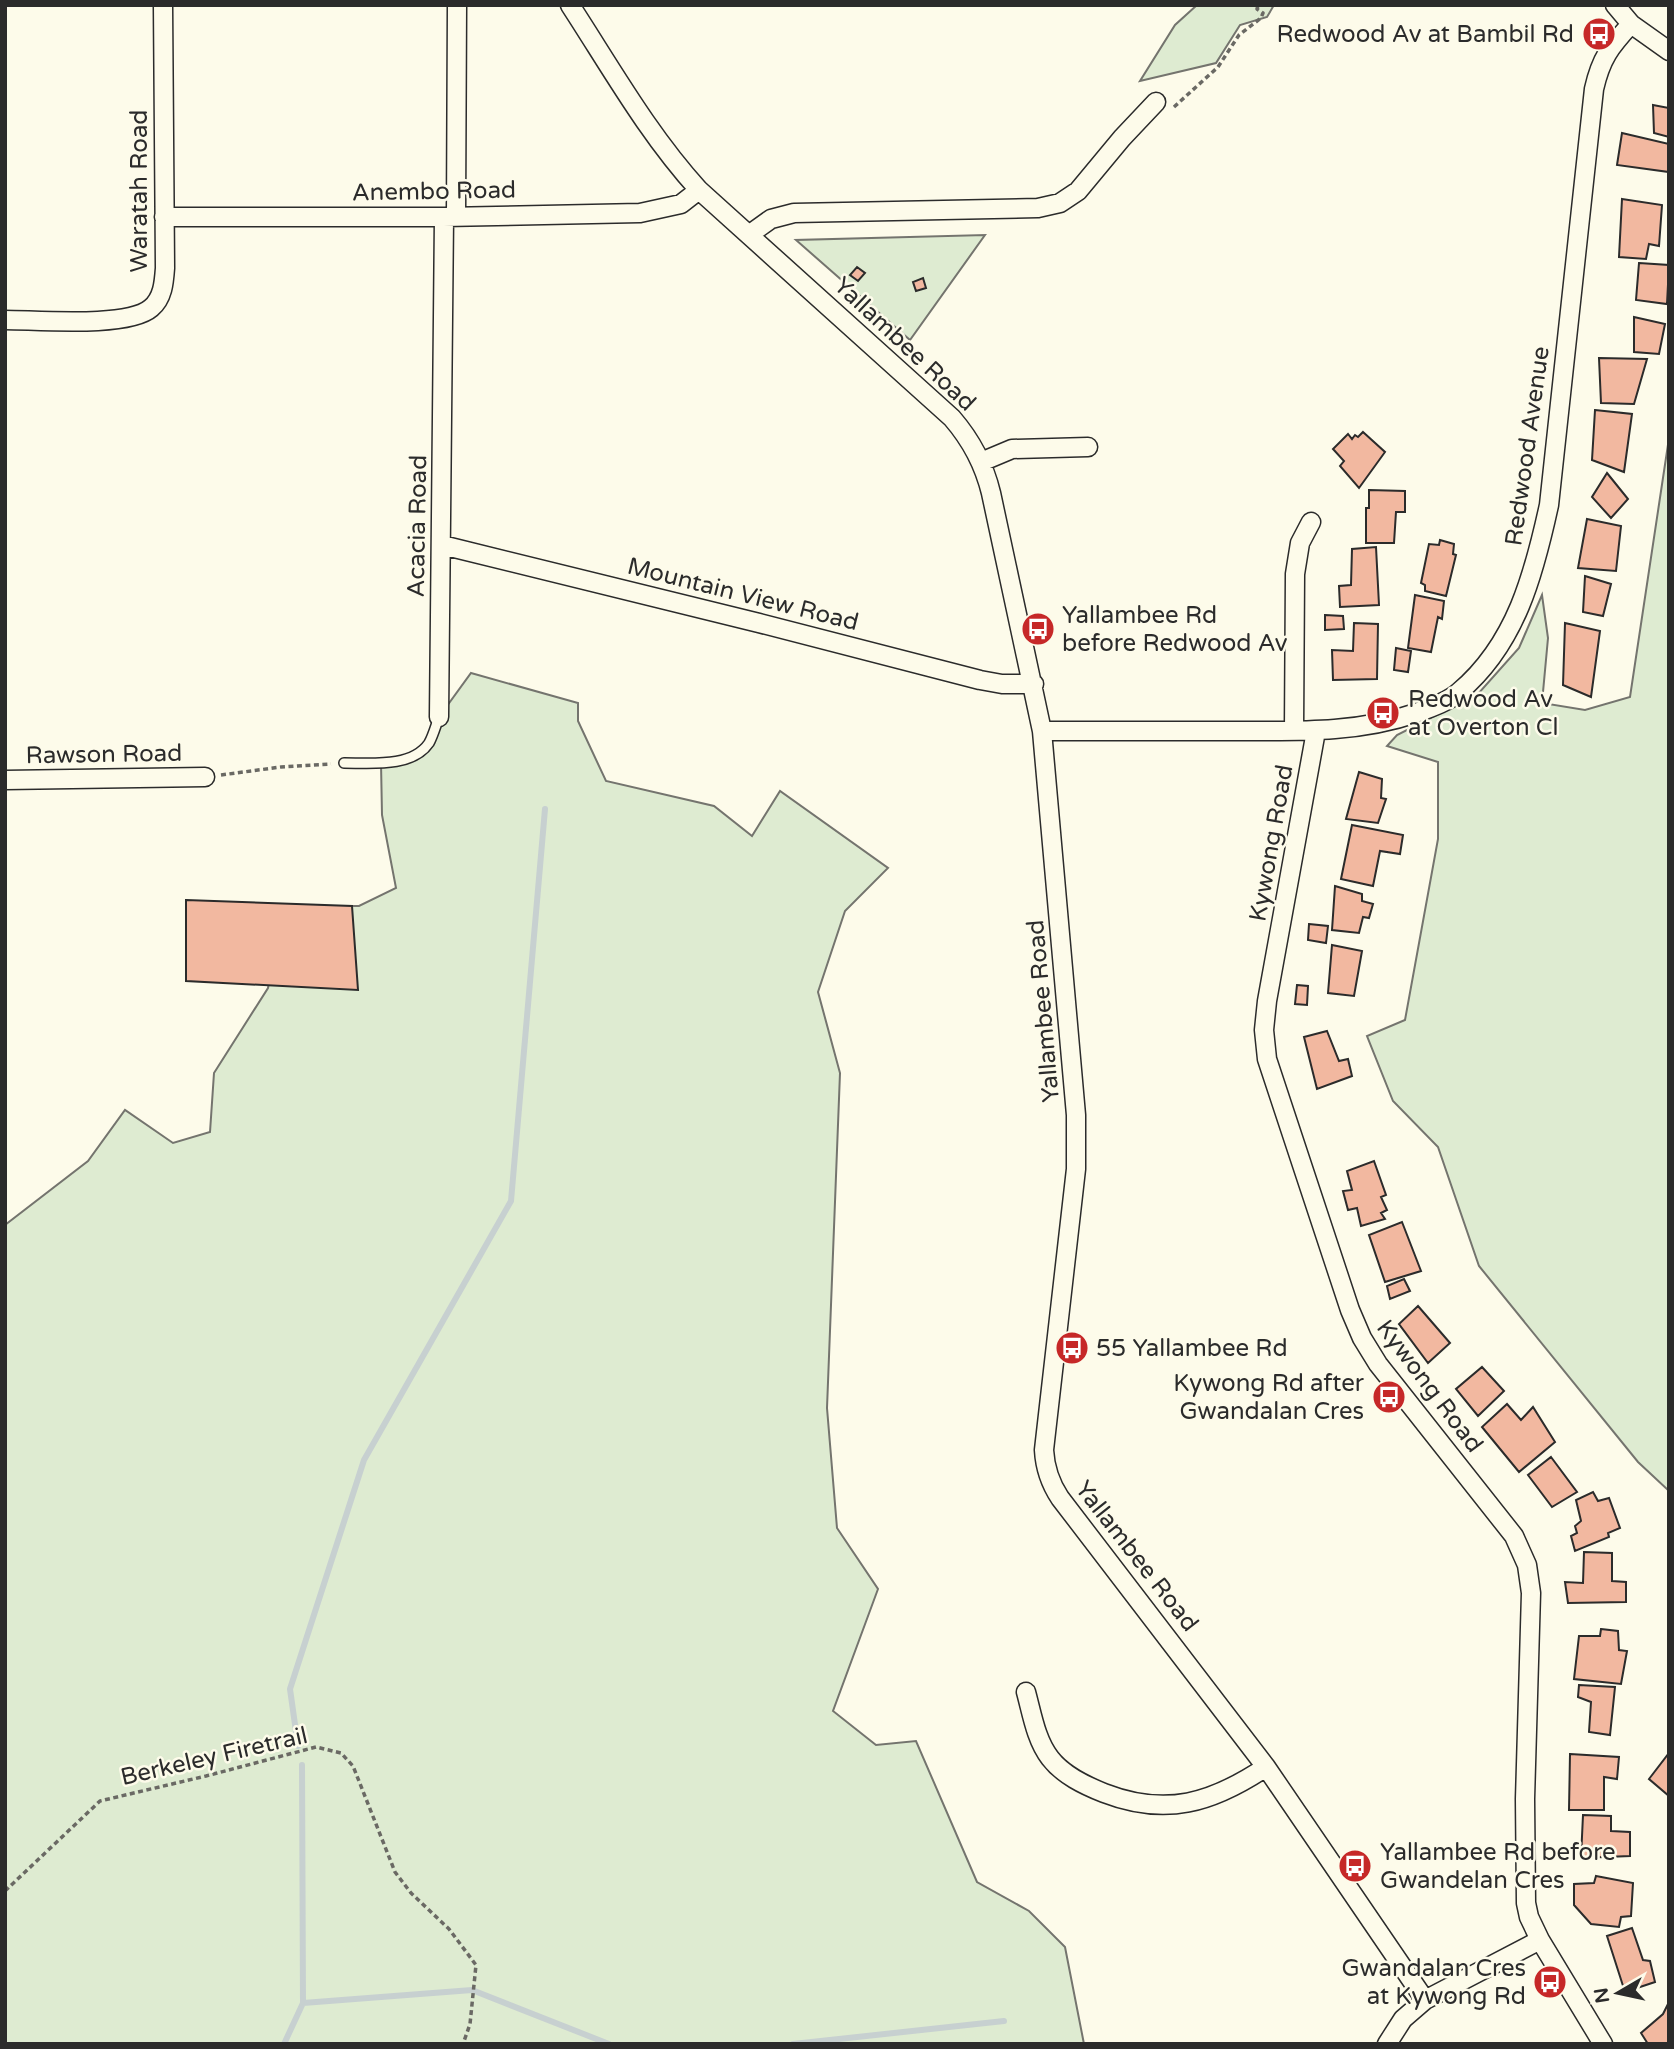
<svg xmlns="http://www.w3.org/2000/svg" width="1674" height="2049" font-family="'Varela Round',sans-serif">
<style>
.green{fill:#deebd1;stroke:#74746e;stroke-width:2}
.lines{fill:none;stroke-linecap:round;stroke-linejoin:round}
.stream{stroke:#c7d0d0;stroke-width:6}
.building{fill:#f2b8a0;stroke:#2b2b2b;stroke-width:2}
.lane-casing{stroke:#2b2b2b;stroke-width:12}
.street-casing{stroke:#2b2b2b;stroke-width:21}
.path{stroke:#6a6964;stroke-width:3.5;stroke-dasharray:5 3.5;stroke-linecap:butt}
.lane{stroke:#fdfbea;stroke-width:9}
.street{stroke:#fdfbea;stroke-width:18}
.labels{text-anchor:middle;stroke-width:5;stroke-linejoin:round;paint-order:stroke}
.poi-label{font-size:24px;fill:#2b2b2b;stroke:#fdfbea;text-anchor:start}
.street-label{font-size:24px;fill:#2b2b2b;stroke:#fdfbea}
</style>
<rect width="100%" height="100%" fill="#fdfbea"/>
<path class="green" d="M1197,5H1274L1267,17L1240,25L1216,63L1140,81L1175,25Z
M985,235L910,340L796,240Z
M1669,438V1491L1638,1462L1479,1266L1438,1147L1393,1101L1367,1036L1405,1020L1438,839V762L1387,746L1397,735L1478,694L1519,648L1542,595L1548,638L1542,703L1585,710L1630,697Z
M471,673L578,703V721L606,781L714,806L752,836L780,791L888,868L845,911L818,992L840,1073L827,1408L837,1528L878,1589L833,1711L876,1745L916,1741L977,1882L1029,1911L1065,1947L1084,2044H5V1225L88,1161L125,1110L173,1143L210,1132L214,1073L268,988L284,906H359L396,888L382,815L381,763L418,755L439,717Z"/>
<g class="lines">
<path class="stream" d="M298,1746L290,1689L364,1460L511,1201L545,809
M303,2003L472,1990L609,2044
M284,2044L303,2003L302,1765
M793,2044L1004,2021"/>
</g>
<path class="building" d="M1653,105L1669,108V137L1654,133Z
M1622,133L1669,144V172L1617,165Z
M1622,199L1662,205L1659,246L1649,244L1646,259L1619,257Z
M1639,263L1669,265L1667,304L1636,300Z
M857,267L865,273L858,281L850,275Z
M923,278L926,288L916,291L913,282Z
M1634,317L1665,324L1659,354L1634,352Z
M1599,358L1647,359L1634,404L1601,403Z
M1595,410L1632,414L1624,472L1592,460Z
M1363,432L1385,452L1359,488L1340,466L1344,461L1333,449L1348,434L1352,439L1355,435L1358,437Z
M1607,473L1628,499L1611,518L1592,497Z
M1369,490L1405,491V512H1396L1394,543H1366V508H1369Z
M1587,519L1621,526L1616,571L1578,568Z
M1440,540L1454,544L1453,554L1456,555L1446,596L1425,591V585L1421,583L1429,544L1439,545Z
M1376,547L1379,605L1340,607L1339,586L1351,585L1352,549Z
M1585,576L1611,584L1603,616L1583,612Z
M1415,595L1444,601L1442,619L1438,617L1431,652L1408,648Z
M1325,615L1343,616L1344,629L1325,630Z
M1354,623L1378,624L1377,679L1333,680L1332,650L1353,651Z
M1565,623L1600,631L1591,697L1563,685Z
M1396,648L1411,651L1408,672L1394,670Z
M1359,772L1382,779L1381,798L1386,799L1378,823L1346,819Z
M1352,825L1403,835L1400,854L1380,851L1373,886L1341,879Z
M1335,886L1362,894V901L1373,904L1369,918L1363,917L1359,933L1332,930Z
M186,900L352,906L358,990L186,981Z
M1309,924L1328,926L1326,943L1308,940Z
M1332,945L1362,951L1354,996L1328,993Z
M1297,985L1308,986L1307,1005L1295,1004Z
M1327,1031L1339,1061L1348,1059L1352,1076L1317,1089L1304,1037Z
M1374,1161L1386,1195L1381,1197L1387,1210L1381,1213L1385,1219L1361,1226L1357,1208L1348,1210L1343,1191L1352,1190L1347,1171Z
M1402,1222L1421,1271L1385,1282L1369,1235Z
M1404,1279L1410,1291L1390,1299L1387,1286Z
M1418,1306L1450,1343L1428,1363L1399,1324Z
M1482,1367L1504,1391L1478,1416L1456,1389Z
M1507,1404L1521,1420L1533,1407L1555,1442L1519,1472L1482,1427Z
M1551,1457L1577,1492L1552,1507L1528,1475Z
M1593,1492L1598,1501L1609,1498L1620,1528L1608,1533L1609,1537L1575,1551L1571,1536L1577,1533L1575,1526L1581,1521L1576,1500Z
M1584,1552L1612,1553V1581L1626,1582V1602L1568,1603L1565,1582L1583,1583Z
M1601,1629L1618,1631L1619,1650L1627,1651L1621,1684L1574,1679L1579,1636H1600Z
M1579,1685L1615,1687L1610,1735L1589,1732L1591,1702L1578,1697Z
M1669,1753V1796L1649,1779Z
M1570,1754L1619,1757L1617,1779L1604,1777V1810H1569Z
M1583,1815L1611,1816V1831L1630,1832V1856L1581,1858Z
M1596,1876L1633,1883L1631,1916L1621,1917L1619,1927L1591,1924L1574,1905V1884L1594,1883Z
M1632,1928L1643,1960L1650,1961L1655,1982L1625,1992L1607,1936Z
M1669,2002V2044H1648L1641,2033L1663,2014Z"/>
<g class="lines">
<defs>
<path id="lane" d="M344,763C370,763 412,768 429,743C433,736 436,725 439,717"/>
<path id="street" d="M570,5C611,68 648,134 699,190L952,418C971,440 984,464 991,493L1042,731L1076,1115V1169L1044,1450C1045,1468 1050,1483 1060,1498L1266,1767L1425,2000
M1615,5L1631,24L1669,51
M456,216L457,5
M164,217H444L640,213L681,204L699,190
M750,234L771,219L794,213L1038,208L1060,203L1078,191L1122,138L1156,102
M5,320C37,320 128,328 151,308C163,298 164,282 165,268L163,5
M981,462L1012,449L1088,447
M442,545L759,623L980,680L1002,684H1034
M439,717L444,217
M1294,730L1295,574L1300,543L1311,522
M1042,731C1098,731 1155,731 1212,731C1280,730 1350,736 1416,713C1430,708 1448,702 1459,692C1516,644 1534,574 1549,505L1594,89C1601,58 1610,47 1631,24
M1316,731L1267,1001L1264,1030L1267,1059L1350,1310L1362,1338L1378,1364L1514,1536L1527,1565L1531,1593L1525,1799L1526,1903L1529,1917L1540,1940L1603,2044
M5,780L205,777
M1026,1692C1032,1714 1036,1740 1050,1758C1063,1775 1084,1785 1104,1793C1166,1817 1212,1803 1266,1767
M1387,2044L1403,2019L1425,2000L1540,1940"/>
</defs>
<use href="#lane" class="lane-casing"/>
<use href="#street" class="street-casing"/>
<path class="path" d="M1174,107L1218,67L1239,35L1261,18L1263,13L1257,9L1258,5
M221,775L281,767L331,764
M5,1891L100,1801L206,1776L316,1747L341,1753L353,1766L395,1872L411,1893L449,1929L476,1965L470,2024L463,2044"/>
<use href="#lane" class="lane"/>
<use href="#street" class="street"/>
</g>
<defs>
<symbol id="bus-disc" viewBox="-11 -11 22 22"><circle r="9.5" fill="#c62828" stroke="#fdfbea"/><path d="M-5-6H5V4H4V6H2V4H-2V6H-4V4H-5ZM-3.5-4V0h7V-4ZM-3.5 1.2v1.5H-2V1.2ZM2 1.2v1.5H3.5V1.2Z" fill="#fff"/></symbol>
</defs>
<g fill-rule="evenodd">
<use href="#bus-disc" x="1580" y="15" width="38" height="38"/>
<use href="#bus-disc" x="1019" y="610" width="38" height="38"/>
<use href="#bus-disc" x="1364" y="694" width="38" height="38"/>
<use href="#bus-disc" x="1053" y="1329" width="38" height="38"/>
<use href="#bus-disc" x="1370" y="1378" width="38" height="38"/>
<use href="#bus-disc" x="1336" y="1847" width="38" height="38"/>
<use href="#bus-disc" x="1531" y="1963" width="38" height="38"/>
</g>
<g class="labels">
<g class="poi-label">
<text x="1574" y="42" text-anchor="end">Redwood Av at Bambil Rd</text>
<text x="1062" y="623">Yallambee Rd<tspan x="1062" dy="28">before Redwood Av</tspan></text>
<text x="1408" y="707">Redwood Av<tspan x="1408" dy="28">at Overton Cl</tspan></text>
<text x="1096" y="1356">55 Yallambee Rd</text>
<text x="1364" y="1391" text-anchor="end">Kywong Rd after<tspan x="1364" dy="28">Gwandalan Cres</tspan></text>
<text x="1380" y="1860">Yallambee Rd before<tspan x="1380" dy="28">Gwandelan Cres</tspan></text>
<text x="1526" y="1976" text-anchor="end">Gwandalan Cres<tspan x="1526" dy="28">at Kywong Rd</tspan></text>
</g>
<g class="street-label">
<text transform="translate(139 191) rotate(-90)" y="8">Waratah Road</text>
<text transform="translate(434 191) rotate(-1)" y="8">Anembo Road</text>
<text transform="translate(905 344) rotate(43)" y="8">Yallambee Road</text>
<text transform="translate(1527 446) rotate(-82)" y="8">Redwood Avenue</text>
<text transform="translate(417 526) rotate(-89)" y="8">Acacia Road</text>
<text transform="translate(743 594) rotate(14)" y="8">Mountain View Road</text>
<text transform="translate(104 754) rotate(-1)" y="8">Rawson Road</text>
<text transform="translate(1271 843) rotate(-80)" y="8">Kywong Road</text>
<text transform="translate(1043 1011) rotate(-95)" y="8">Yallambee Road</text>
<text transform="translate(1430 1386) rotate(53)" y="8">Kywong Road</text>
<text transform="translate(1137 1556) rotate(52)" y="8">Yallambee Road</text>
<text transform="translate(214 1756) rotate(-13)" y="8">Berkeley Firetrail</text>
</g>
</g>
<rect width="1674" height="2049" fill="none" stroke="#2b2b2b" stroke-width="14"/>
<g transform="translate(1618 1993) rotate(261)" stroke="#fdfbea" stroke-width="5" paint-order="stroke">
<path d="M0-5L12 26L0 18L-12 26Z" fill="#2b2b2b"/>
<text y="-10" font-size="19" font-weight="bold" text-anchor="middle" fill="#2b2b2b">N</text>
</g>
</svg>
